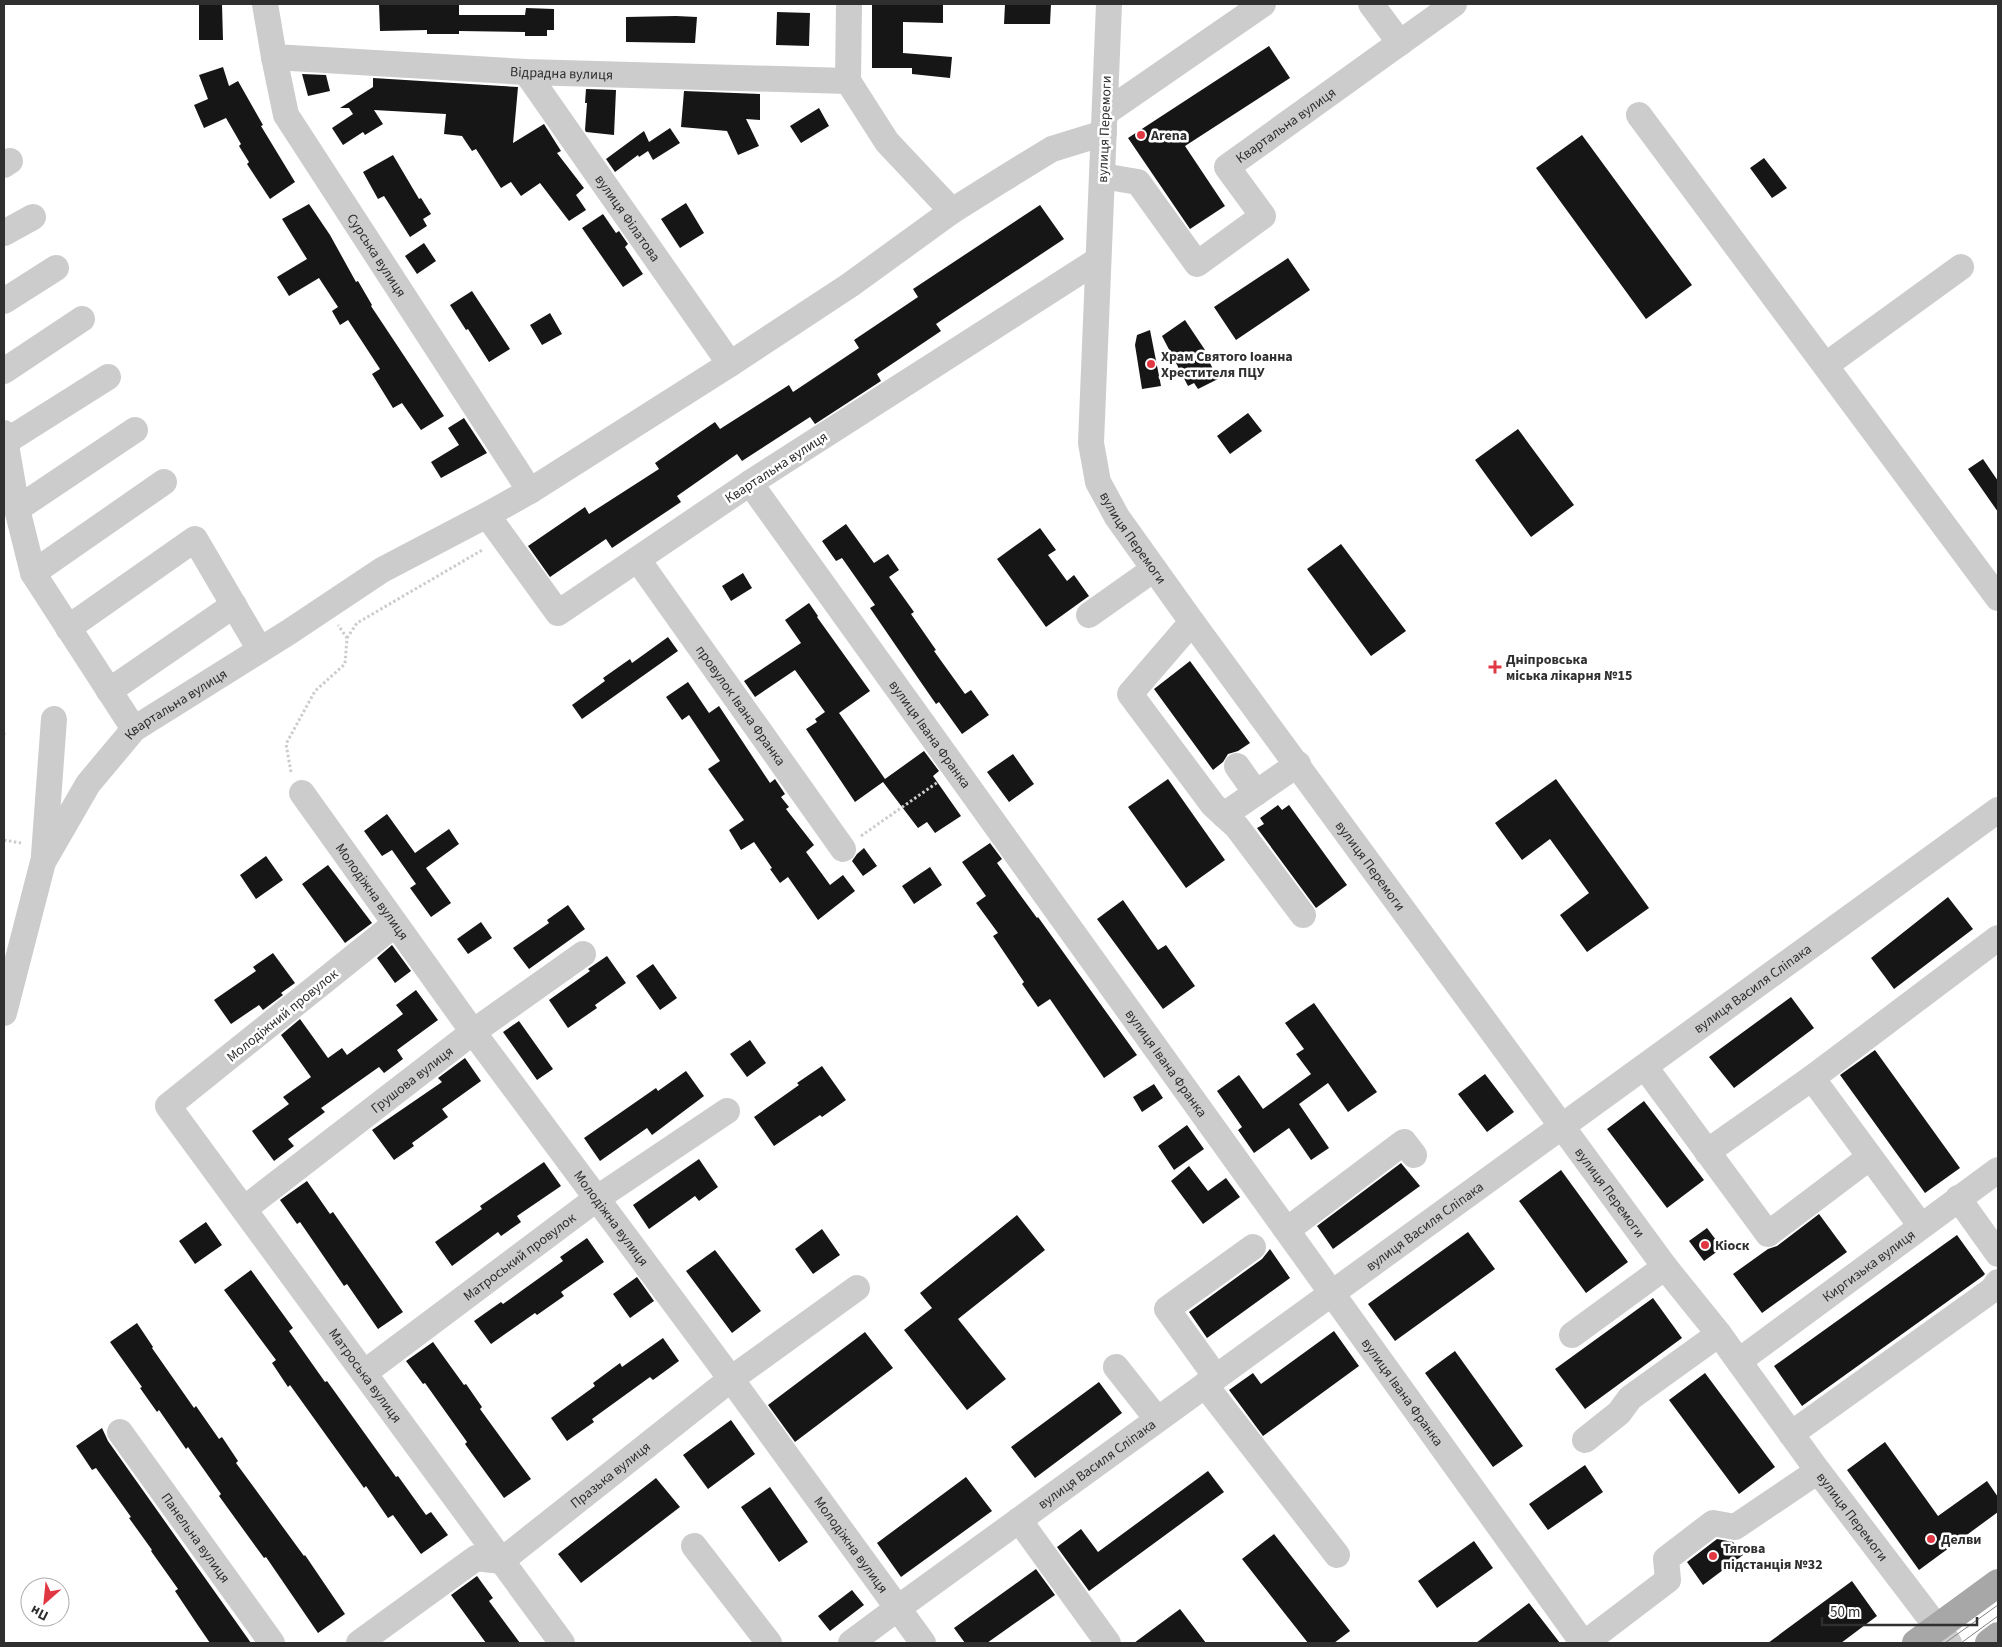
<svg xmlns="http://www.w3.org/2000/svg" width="2002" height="1647" font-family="'Source Sans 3',sans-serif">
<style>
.building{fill:#161616}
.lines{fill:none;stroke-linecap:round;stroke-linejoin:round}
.path{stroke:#ccc;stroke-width:3;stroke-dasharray:2.5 2.5;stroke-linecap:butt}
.minor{stroke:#ccc;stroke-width:26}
.major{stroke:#a7a7a7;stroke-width:28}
.tram{stroke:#848484;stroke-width:1}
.poi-dot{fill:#e03743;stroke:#fff;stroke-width:2}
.labels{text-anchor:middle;stroke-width:5;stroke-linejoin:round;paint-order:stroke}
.street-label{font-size:14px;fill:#2f2f2f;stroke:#fff}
.poi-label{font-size:14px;font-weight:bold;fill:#2f2f2f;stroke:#fff;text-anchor:start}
</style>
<rect width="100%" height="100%" fill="#fff"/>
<path class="building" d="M199,4H222L223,40H199Z
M379,4H459V15H525L526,8L554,9V30H547V36H525V32L459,31V34H427V30L380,31Z
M872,4H943V23L903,22V53L952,57L950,78L912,74V68H872Z
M1005,4H1051L1050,24H1004Z
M777,12L810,13L809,46L776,45Z
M676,16L697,17L695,43L626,42V17Z
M1269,46L1290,78L1185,146L1225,206L1190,229L1128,138Z
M223,67L229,86L238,81L263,125L261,126L295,182L270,199L247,164L249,162L239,146L241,144L226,118L204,128L194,105L208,99L199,75Z
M302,74L326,75L330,91L308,96Z
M373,78L518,87L513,143L544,124L561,151L557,153L584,188L576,195L586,210L569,221L540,183L521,196L511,182L501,188L476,149L472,151L462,136L444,134L446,114L374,110L383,124L365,135L363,132L343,145L332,128L353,114L349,108H340L373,87Z
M586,89L616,90L614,135L586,132L585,130L587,103H585Z
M684,91L760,94V120L746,119L759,146L738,155L727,131L681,127Z
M819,108L829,126L801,143L790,126Z
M670,128L680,143L653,160L648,151L639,157L638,155L615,172L606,159L644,131L649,142Z
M1582,135L1692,285L1646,319L1536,168Z
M393,155L419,199L421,198L431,214L423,219L427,226L410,237L384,196L378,199L363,172Z
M1764,158L1787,188L1772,198L1750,168Z
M686,203L704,233L680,248L661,219Z
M309,204L330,235L356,282L358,281L372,305L371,306L444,416L421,430L402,403L393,408L372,374L380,369L348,320L340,325L332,311L338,307L319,278L289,296L277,277L307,259L282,219Z
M1040,205L1064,239L936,324L941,331L877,374L881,381L858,396L815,424L810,417L742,461L737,454L677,496L681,502L612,548L606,539L550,577L528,546L585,507L589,514L659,469L655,463L715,422L720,429L789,385L793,392L859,348L854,340L918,297L913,289Z
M603,214L616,233L619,231L628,244L625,247L643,274L623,287L582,228Z
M424,243L436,261L417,274L405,256Z
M1288,258L1310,290L1236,340L1214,307Z
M472,291L510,349L489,362L468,329L466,330L450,305Z
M550,313L562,334L542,345L530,325Z
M1185,320L1205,350L1204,351L1218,379L1198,389L1194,383L1188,386L1162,336Z
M1150,330L1161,386L1142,389L1135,345L1137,335Z
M1248,413L1262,431L1230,454L1217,436Z
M464,418L487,453L441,478L431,462L459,445L448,428Z
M1518,429L1574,505L1531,537L1475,460Z
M1983,459L1998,481V512L1968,469Z
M846,524L874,563L888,554L899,570L889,577L914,612L911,614L936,650L934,651L965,694L971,690L989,715L962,734L939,702L936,704L920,681L870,608L875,605L842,558L836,561L822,541Z
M1040,528L1056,550L1048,555L1067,581L1074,575L1089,596L1046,627L997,559Z
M1341,544L1406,631L1371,656L1307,569Z
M743,573L752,588L731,601L722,586Z
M809,603L818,616L817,617L870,691L839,713L885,779L924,751L939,771L933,776L961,816L935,833L927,822L918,828L883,782L855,802L806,729L817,722L815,719L825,712L795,670L755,697L744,681L801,643L785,620Z
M668,637L678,651L582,719L572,705L605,681L603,678L630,659L632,663Z
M1190,661L1250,743L1238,751L1228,754L1223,762L1213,770L1154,689Z
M688,682L709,713L719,706L770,783L775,779L785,794L781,797L789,807L786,809L814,845L806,852L830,885L843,875L855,891L818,920L788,877L780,883L770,869L772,868L754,842L741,850L729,830L744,820L708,769L720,761L689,715L682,720L666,697Z
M1013,754L1034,784L1009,802L987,772Z
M1168,779L1225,860L1186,888L1128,807Z
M1556,779L1649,908L1587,952L1560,915L1589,893L1550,839L1522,860L1495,823Z
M1278,805L1282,810L1289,805L1347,885L1316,908L1257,828L1264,824L1260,818Z
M387,814L415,853L449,829L459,844L426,868L451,903L431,917L410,888L416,884L392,850L382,856L364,831Z
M990,843L1002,859L997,863L1037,918L1038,917L1137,1055L1104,1078L1050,999L1038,1007L1022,984L1024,982L993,936L998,933L976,903L986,896L962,862Z
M864,848L877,866L863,876L852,861L857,854Z
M266,856L283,880L256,899L240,875Z
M328,865L372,923L345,943L302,884Z
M930,867L942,885L914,904L902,886Z
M1948,897L1973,929L1894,989L1871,958Z
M1123,900L1158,950L1166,945L1195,986L1163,1009L1097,919Z
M568,905L585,929L529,969L513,948L549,923L547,920Z
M481,922L492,938L468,954L457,939Z
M392,945L411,971L395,983L377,958Z
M273,953L295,983L281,993L283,995L263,1010L259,1005L231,1024L214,1000L256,971L253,967Z
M607,956L626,983L595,1005L597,1008L568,1028L549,1000L590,971L588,969Z
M653,964L677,998L660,1010L636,976Z
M416,990L438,1020L397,1050L403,1059L384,1073L379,1067L321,1108L325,1112L288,1139L294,1146L274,1161L252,1131L289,1104L283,1097L311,1077L281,1035L300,1019L328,1058L342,1048L347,1055L403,1014L396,1005Z
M1791,997L1814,1028L1734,1088L1709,1057Z
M1314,1003L1377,1092L1348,1112L1328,1083L1299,1104L1329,1148L1311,1160L1289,1128L1254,1153L1238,1130L1242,1127L1217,1091L1239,1075L1263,1109L1311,1074L1296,1054L1304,1049L1285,1023Z
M519,1021L553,1069L537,1080L503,1032Z
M750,1040L766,1063L747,1077L730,1054Z
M1875,1050L1960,1168L1925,1193L1840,1075Z
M465,1058L481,1081L442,1109L448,1117L412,1143L414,1146L394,1160L372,1130L442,1082L438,1078Z
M822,1066L846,1100L822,1117L820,1115L774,1146L754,1117L799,1085L797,1083Z
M686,1071L704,1096L652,1135L647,1128L600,1161L584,1138L656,1088L658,1091Z
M1485,1074L1514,1112L1487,1132L1458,1094Z
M1154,1084L1163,1098L1142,1112L1133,1097Z
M1644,1101L1704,1180L1667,1208L1607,1129Z
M1187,1125L1204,1149L1174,1170L1158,1146Z
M699,1159L718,1187L699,1201L695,1196L649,1229L633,1205Z
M544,1162L561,1186L517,1216L521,1222L501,1236L498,1232L452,1266L435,1242L482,1209L480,1206Z
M1401,1163L1420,1186L1333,1249L1317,1226Z
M1189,1166L1208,1191L1226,1178L1240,1197L1203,1224L1171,1181Z
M1561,1170L1628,1262L1586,1293L1519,1201Z
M307,1181L330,1214L333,1212L403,1312L378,1329L347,1284L344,1286L300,1222L297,1224L280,1200Z
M1819,1214L1847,1252L1762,1313L1733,1274L1768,1249L1777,1246Z
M1017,1215L1045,1250L958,1319L1006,1379L967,1410L904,1330L932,1308L920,1293Z
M206,1222L222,1245L195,1264L179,1241Z
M1707,1228L1722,1248L1704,1261L1689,1241Z
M822,1229L840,1255L813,1274L795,1249Z
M1468,1232L1495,1269L1395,1341L1368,1304Z
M1957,1235L1985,1274L1983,1276L1802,1406L1774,1366Z
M587,1238L604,1262L561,1292L564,1296L537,1315L535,1313L491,1344L474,1321L501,1302L503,1304L563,1261L560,1257Z
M1270,1249L1290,1278L1207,1338L1189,1312L1262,1259Z
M715,1250L761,1311L732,1333L686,1271Z
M251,1270L293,1328L289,1331L325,1382L327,1381L396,1477L398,1476L426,1515L431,1512L448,1535L421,1554L393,1515L388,1518L366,1486L364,1488L290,1385L288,1387L272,1363L276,1360L224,1290Z
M637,1277L654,1301L630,1318L613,1294Z
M1653,1298L1682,1338L1585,1409L1555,1369Z
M137,1323L153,1347L152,1348L194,1408L196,1406L219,1439L222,1437L238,1461L236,1463L304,1556L305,1555L345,1614L318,1633L266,1557L264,1558L219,1496L221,1494L188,1447L186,1449L159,1410L157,1412L140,1388L142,1387L110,1342Z
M1334,1331L1359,1366L1263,1436L1229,1390L1253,1373L1261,1384Z
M865,1332L893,1368L795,1442L768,1405Z
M663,1338L679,1361L653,1380L650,1377L592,1419L594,1422L567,1441L551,1418L595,1386L593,1383L620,1363L622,1367Z
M433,1342L464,1385L466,1384L482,1407L480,1409L531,1479L504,1498L465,1444L467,1442L425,1383L423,1384L406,1361Z
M1455,1351L1523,1446L1493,1467L1425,1373Z
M1705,1373L1775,1467L1739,1494L1669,1400Z
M1099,1382L1122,1413L1035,1478L1011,1447Z
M731,1420L755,1454L708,1489L683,1455Z
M102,1428L108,1441L251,1643H210L197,1624L175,1591L178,1589L151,1551L152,1550L129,1518L131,1517L96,1468L92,1470L76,1446Z
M1885,1442L1938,1516L1987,1481L1998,1497V1512L1919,1570L1847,1470Z
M1585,1465L1603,1492L1548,1530L1529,1504Z
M1208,1471L1224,1492L1089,1591L1057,1547L1081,1529L1098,1552Z
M966,1477L992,1511L901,1577L877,1543Z
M656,1478L680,1507L581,1583L558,1554Z
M770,1487L808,1542L779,1562L741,1507Z
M1274,1534L1350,1631L1334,1643H1308L1242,1559Z
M1717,1539L1733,1542L1743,1555L1703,1585L1687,1562Z
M1474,1541L1493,1568L1437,1608L1418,1581Z
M1036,1569L1055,1595L987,1643H965L954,1628Z
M477,1576L493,1598L489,1601L520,1643H486L451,1595Z
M1852,1581L1877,1616L1841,1643H1768Z
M852,1590L864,1605L830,1631L818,1616Z
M1529,1603L1560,1643H1476Z
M1180,1609L1206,1643H1134Z"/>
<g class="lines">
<path class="path" d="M347,638L357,623L484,549
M4,735V730
M291,772L286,744L315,691L345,664L347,638L338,625
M861,836L938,782
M4,840L21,843"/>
<g class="minor">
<path id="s1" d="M265,4L274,57L286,115L530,491"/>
<path d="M849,4L848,81L887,142L952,211"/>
<path id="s2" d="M1109,4L1091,443L1098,482L1117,517L1192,622L1665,1267L1719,1334L1818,1471L1949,1643"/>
<path d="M1371,4L1400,43"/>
<path id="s3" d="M274,57L526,72L848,81"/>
<path id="s4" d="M526,72L730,364"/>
<path d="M1105,113L1263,4"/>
<path d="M1639,115L1998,598"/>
<path d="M4,165L10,161"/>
<path id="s5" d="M1102,176L1138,182L1197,264L1263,216L1227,167L1454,4"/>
<path d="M4,233L33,217"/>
<path d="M1098,260L750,483L558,613L487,515L530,491L730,364L850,285L952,211L995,184L1052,149L1104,133"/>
<path d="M4,301L56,268"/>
<path d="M1826,365L1961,267"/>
<path d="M4,371L82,319"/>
<path d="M4,433L17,509L33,573L134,729"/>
<path d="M5,442L108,377"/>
<path id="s6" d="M750,483L1583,1643"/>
<path d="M17,509L135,430"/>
<path id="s7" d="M638,560L843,849"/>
<path d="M33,573L164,482"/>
<path d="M1089,615L1154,569"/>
<path d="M1192,622L1130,694L1213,805L1237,827L1303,915"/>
<path d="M68,628L195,539L260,650"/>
<path d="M109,691L234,605"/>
<path d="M1237,766L1256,793"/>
<path id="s8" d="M302,793L473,1032L731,1379L923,1643"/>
<path d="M1224,815L1298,764"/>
<path d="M44,855L54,719"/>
<path id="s9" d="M395,924L168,1106L562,1643"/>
<path id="s10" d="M4,1013L43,862L88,784L134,729L289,632L382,570L487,515"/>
<path d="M1645,1067L1768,1234L1870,1157"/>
<path d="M1812,1078L1998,938"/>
<path d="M1707,1152L1812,1078L1921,1226"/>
<path d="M1958,1198L1998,1254"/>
<path id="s11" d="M244,1209L473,1032L583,954"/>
<path d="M1287,1230L1404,1142L1414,1155"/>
<path d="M1572,1335L1665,1267"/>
<path id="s12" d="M1739,1361L1998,1170"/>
<path d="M1116,1367L1157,1419"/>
<path id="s13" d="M364,1373L596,1199L727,1111"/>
<path d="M1216,1377L1167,1309L1253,1247"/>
<path d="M1205,1385L1337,1555"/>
<path id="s14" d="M120,1432L272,1643"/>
<path d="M1791,1434L1992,1290L1998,1282"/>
<path d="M1585,1440L1619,1413L1630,1398L1719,1334"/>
<path d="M1019,1520L1108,1643"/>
<path d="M694,1546L769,1643"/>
<path id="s15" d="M359,1643L476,1558L501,1561L731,1379L857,1288"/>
<path id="s16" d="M851,1643L898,1608L1998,810"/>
<path d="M1585,1643L1668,1580L1666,1559L1713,1523L1735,1527L1818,1471"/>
</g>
<path class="major" d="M1916,1643L1998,1583
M1989,1643L1998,1636"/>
<path class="tram" d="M1945,1643L1998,1605
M1961,1643L1998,1616"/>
</g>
<g class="poi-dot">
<circle cx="1141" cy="135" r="5"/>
<circle cx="1151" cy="364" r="5"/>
<path d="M1492.5 659.5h5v5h5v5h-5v5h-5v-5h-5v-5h5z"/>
<circle cx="1705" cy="1245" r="5"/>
<circle cx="1931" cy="1539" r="5"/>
<circle cx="1713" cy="1556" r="5"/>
</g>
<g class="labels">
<g class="street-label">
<text dy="5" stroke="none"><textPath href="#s3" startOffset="288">Відрадна вулиця</textPath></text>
<text dy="5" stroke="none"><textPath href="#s5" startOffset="352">Квартальна вулиця</textPath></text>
<text transform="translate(1104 129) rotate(-88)" y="5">вулиця Перемоги</text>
<text dy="5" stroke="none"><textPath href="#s4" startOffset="178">вулиця Філатова</textPath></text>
<text dy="5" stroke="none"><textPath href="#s1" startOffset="280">Сурська вулиця</textPath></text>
<text transform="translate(776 467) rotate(-33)" y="5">Квартальна вулиця</text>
<text dy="5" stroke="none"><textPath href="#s2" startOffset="545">вулиця Перемоги</textPath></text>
<text dy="5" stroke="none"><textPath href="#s7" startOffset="178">провулок Івана Франка</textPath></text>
<text dy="5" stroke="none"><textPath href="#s10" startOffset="366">Квартальна вулиця</textPath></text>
<text dy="5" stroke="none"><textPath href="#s6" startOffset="309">вулиця Івана Франка</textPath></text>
<text dy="5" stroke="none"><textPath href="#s2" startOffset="950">вулиця Перемоги</textPath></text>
<text dy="5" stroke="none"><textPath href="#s8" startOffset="121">Молодіжна вулиця</textPath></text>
<text dy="5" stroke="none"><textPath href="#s16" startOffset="1114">вулиця Василя Сліпака</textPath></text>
<text transform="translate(282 1015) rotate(-39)" y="5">Молодіжний провулок</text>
<text dy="5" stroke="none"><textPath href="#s6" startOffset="714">вулиця Івана Франка</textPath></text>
<text dy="5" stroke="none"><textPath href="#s11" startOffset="212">Грушова вулиця</textPath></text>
<text dy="5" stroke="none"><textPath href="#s2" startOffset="1355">вулиця Перемоги</textPath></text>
<text dy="5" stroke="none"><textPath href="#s8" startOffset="526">Молодіжна вулиця</textPath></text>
<text dy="5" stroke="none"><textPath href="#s16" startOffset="709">вулиця Василя Сліпака</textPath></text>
<text dy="5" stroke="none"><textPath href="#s13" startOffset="194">Матроський провулок</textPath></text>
<text dy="5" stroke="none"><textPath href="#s12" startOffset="161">Киргизька вулиця</textPath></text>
<text dy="5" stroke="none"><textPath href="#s9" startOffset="625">Матроська вулиця</textPath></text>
<text dy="5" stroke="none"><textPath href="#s6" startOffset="1119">вулиця Івана Франка</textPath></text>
<text dy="5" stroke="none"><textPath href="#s16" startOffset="304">вулиця Василя Сліпака</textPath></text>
<text dy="5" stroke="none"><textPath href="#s15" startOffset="309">Празька вулиця</textPath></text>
<text dy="5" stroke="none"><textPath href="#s2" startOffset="1760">вулиця Перемоги</textPath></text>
<text dy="5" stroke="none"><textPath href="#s14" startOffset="130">Панельна вулиця</textPath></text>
<text dy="5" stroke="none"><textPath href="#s8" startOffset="931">Молодіжна вулиця</textPath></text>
</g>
<g class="poi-label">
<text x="1151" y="140">Arena</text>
<text x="1161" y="361">Храм Святого Іоанна<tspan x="1161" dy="16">Хрестителя ПЦУ</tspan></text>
<text x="1506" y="664">Дніпровська<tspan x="1506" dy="16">міська лікарня №15</tspan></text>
<text x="1715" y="1250">Кіоск</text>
<text x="1941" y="1544">Делви</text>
<text x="1723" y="1553">Тягова<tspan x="1723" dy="16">пiдстанцiя №32</tspan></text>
</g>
</g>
<rect width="2002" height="1647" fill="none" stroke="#2f2f2f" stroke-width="10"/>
<g transform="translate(45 1602) rotate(207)"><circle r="24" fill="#ffffff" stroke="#acacac"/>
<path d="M0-4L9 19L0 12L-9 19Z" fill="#e03743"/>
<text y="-8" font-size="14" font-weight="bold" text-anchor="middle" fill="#2f2f2f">Пн</text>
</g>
<path d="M1822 1617v8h155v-8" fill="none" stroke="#2f2f2f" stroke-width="2.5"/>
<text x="1830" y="1617" font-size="15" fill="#2f2f2f" stroke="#ffffff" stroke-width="4" paint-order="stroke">50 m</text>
</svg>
